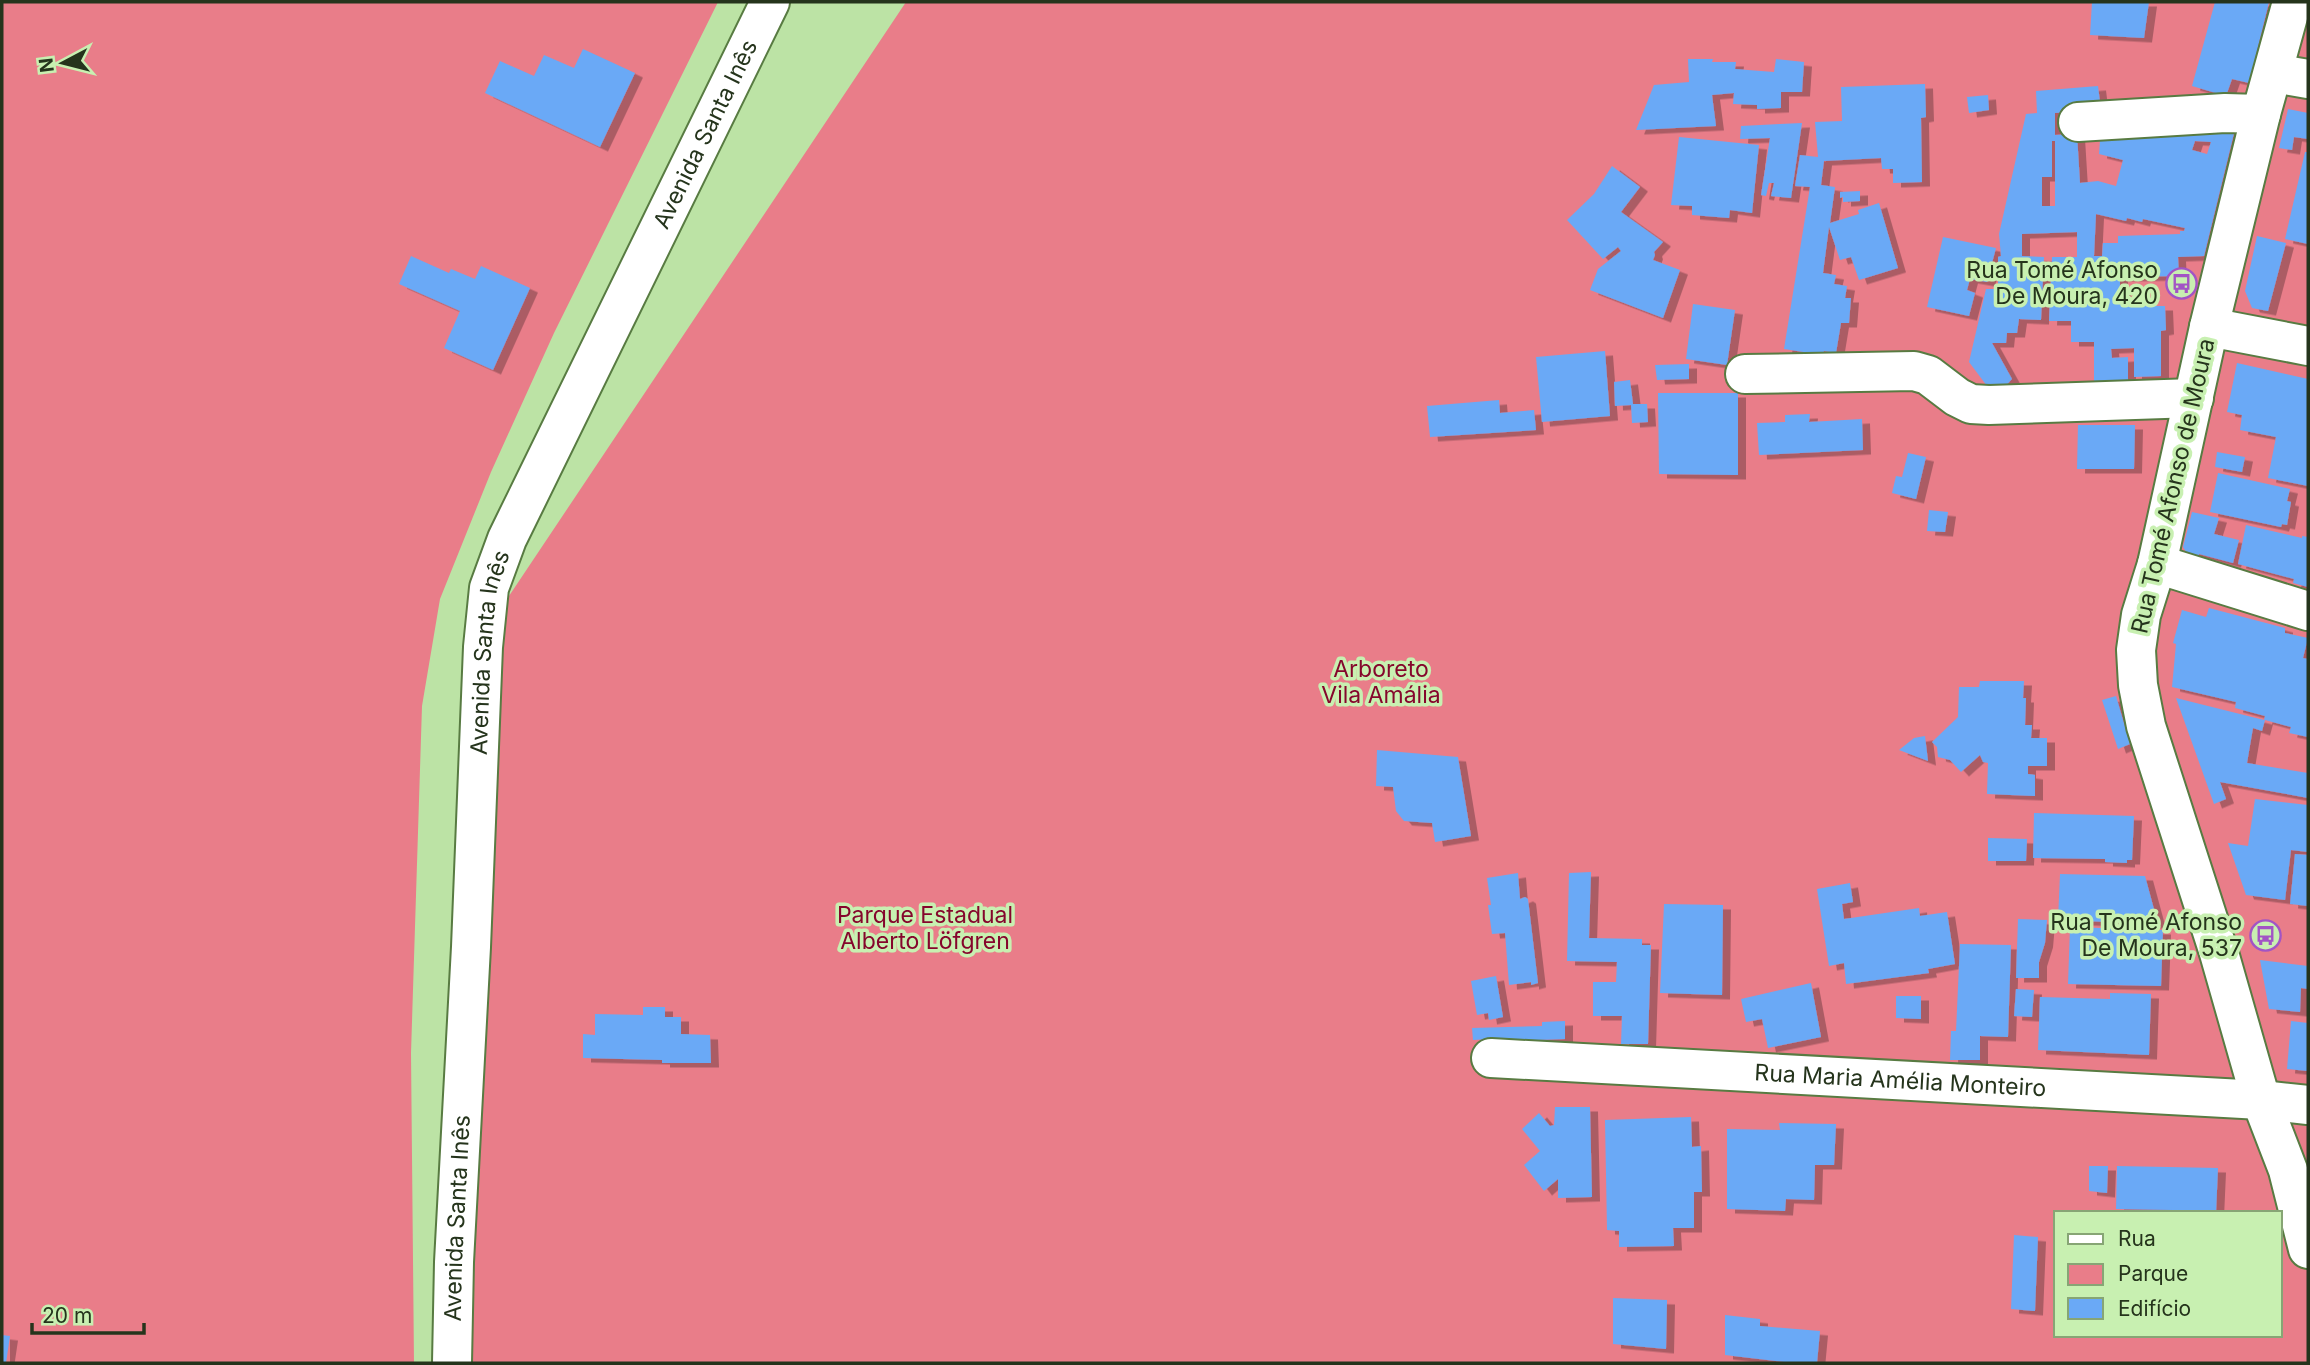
<svg xmlns="http://www.w3.org/2000/svg" width="2310" height="1365" font-family="Inter,sans-serif">
<style>
.green{fill:#e97d89;fill-rule:evenodd}
.building{fill:#6aa9f6;fill-rule:evenodd;filter:url(#shadow)}
.lines{fill:none;stroke-linecap:round;stroke-linejoin:round}
.minor-casing{stroke:#587b42;stroke-width:42}
.secondary-casing{stroke:#587b42;stroke-width:42}
.minor{stroke:#fff;stroke-width:38}
.secondary{stroke:#fff;stroke-width:38}
.labels{text-anchor:middle;stroke-width:7;stroke-linejoin:round;paint-order:stroke}
.street-label{font-size:23px;fill:#25341c;stroke:#c8f0b1}
.poi-label{font-size:23px;fill:#25341c;stroke:#c8f0b1;text-anchor:end}
.park-label{font-size:23px;fill:#85062c;stroke:#c8f0b1}
</style>
<defs>
<filter id="shadow"><feDropShadow dx="8" dy="4.5" stdDeviation="0" flood-color="#0004"/></filter>
</defs>
<rect width="100%" height="100%" fill="#bce3a5"/>
<path class="green" d="M2,2H718L554,333L491,472L440,599L422,706L411,1053L414,1363H2Z
M906,2H2308V1363H453L499,611ZM2056,1213H2280V1335H2056Z"/>
<path class="building" d="M2092,2H2149L2144,38L2090,35Z
M2215,2H2269L2249,83L2232,79L2226,96L2192,86Z
M583,49L635,73L600,147L485,93L500,61L534,76L544,55L574,68Z
M1688,59H1713L1712,62H1736L1735,69L1774,72L1776,59L1804,62L1802,92H1781V108L1757,109V105L1733,104L1734,93L1712,95L1716,126L1636,130L1654,85L1689,82Z
M1925,84L1926,117L1921,118L1922,182L1893,183V169H1882L1881,158L1824,161L1821,185L1835,187L1830,223L1859,214L1858,210L1879,203L1898,268L1859,280L1851,257L1840,260L1829,227L1823,273L1836,275L1834,284L1847,286L1845,298H1851L1849,323H1841L1836,353L1824,351L1823,355L1784,349L1810,187L1795,186L1800,155L1818,157L1815,122L1842,121L1841,87Z
M2098,86L2101,110L2055,113V135L2077,134L2080,183L2098,181L2116,186L2123,160L2099,154L2101,127L2237,121L2204,256L2178,257L2179,276L2120,277V290H2123L2125,306H2165L2166,330L2161,331V376L2134,377V348L2111,349L2112,358L2128,357V389H2094V342H2071V321H2049L2052,257H2077V232L2022,234V256L2044,257L2041,320L2019,319L2017,333H2007L2006,343H1992L2012,379L2000,392L1993,394L1969,362L1986,289H1998V257L2001,256L1999,234L2026,114L2037,113L2036,91ZM2052,141H2055V206H2042V177H2052ZM2195,141L2211,142L2207,154L2192,150ZM2096,214L2126,221L2127,218L2142,222L2143,219L2185,228L2184,231H2180V234L2118,236V243H2103L2102,256H2094Z
M1988,95L1989,110L1969,113L1967,97Z
M2288,109L2308,113V139L2294,137L2292,150L2279,148Z
M1802,123L1791,198L1771,196L1774,183H1769L1766,196L1761,195L1770,138L1740,139L1741,126Z
M1679,137L1759,145L1752,213L1730,210L1729,218L1692,215V206L1671,205Z
M2305,152H2308V244L2285,239Z
M1612,166L1640,187L1621,212L1663,242L1654,252L1655,255L1653,260L1680,270L1663,318L1590,290L1598,269L1621,251L1618,247L1603,259L1567,220L1594,194Z
M1860,191V201L1843,202V197L1840,198V192Z
M2257,236L2286,243L2268,311L2252,308L2245,291Z
M1943,237L1996,248L1987,282L1970,279L1967,290L1975,293L1969,316L1927,307Z
M411,256L449,273L451,269L475,279L481,266L530,288L493,370L444,348L460,311L399,284Z
M1693,304L1735,310L1727,365L1686,359Z
M1605,351L1610,416L1542,422L1536,357Z
M2237,363L2308,379V486L2268,478L2276,437L2240,430L2242,415L2227,412Z
M1689,364V379L1657,380L1655,365Z
M1630,380L1633,404H1647L1648,422L1632,423L1631,405L1615,406L1614,382Z
M1658,393H1738V475L1659,474Z
M1499,400L1500,413L1534,410L1536,430L1430,437L1427,406Z
M1810,414L1809,422L1862,419L1863,450L1759,455L1757,423L1785,422V415Z
M2078,425H2135L2134,469H2077Z
M2217,452L2245,457L2242,472L2215,467Z
M1908,453L1926,457L1916,499L1892,493L1896,476L1902,477Z
M2218,473L2290,489L2287,501L2291,502L2287,525L2282,524L2281,527L2210,512Z
M1929,510L1948,512L1945,532L1927,531Z
M2192,512L2219,518L2214,534L2239,540L2233,563L2199,554L2198,558L2188,555L2183,547Z
M2246,525L2302,538V536L2308,537V587L2293,583L2294,579L2238,564Z
M2209,608L2285,628V633L2308,638L2303,658L2308,659V737L2289,733L2291,727L2265,720L2262,731L2253,728L2247,763L2308,773V798L2220,782L2226,799L2214,804L2176,698L2264,720L2265,716L2235,708L2236,702L2172,687L2176,644L2173,643L2182,610L2206,617Z
M1980,681H2024L2023,698H2026L2025,725H2032L2031,738H2047V766H2028V774L2035,775V796L1987,794L1988,763L1983,762L1980,755L1961,772L1950,760L1938,757L1937,747L1932,742L1958,717L1959,687H1979Z
M2116,696L2130,744L2118,749L2102,700Z
M1925,736L1928,761L1899,750L1914,738Z
M1377,750L1458,757L1471,836L1435,842L1432,823L1404,821L1396,811L1393,787L1376,786Z
M2255,799L2308,805V852L2291,850L2285,900L2246,895L2228,843L2248,846Z
M2034,813L2134,816L2132,860H2127V863L2105,862V859L2033,858Z
M1988,838L2027,839L2026,861H1988Z
M2295,854L2308,855V906L2290,904Z
M1591,872L1589,938L1642,939V945H1651L1648,1044H1621L1622,1016H1593V982H1616L1617,962L1567,961L1569,873Z
M1518,873L1520,899L1525,897L1528,899L1538,983L1531,985V982L1509,985L1505,933L1492,934L1488,905H1491L1487,878Z
M2060,874L2145,876L2158,924L2058,920Z
M1850,883L1853,902L1842,904L1844,919L1919,908L1920,916L1947,912L1955,964L1928,969L1929,973L1846,984L1844,963L1829,966L1817,889Z
M1664,904L1723,905L1722,995L1660,993Z
M2018,919L2047,920L2045,943L2039,962V978H2016Z
M2070,927L2163,930L2161,986L2068,984Z
M1960,944L2011,945L2008,1037L1980,1036V1060H1950L1951,1031H1956Z
M2260,960L2308,966V989L2301,988L2300,1012L2269,1009Z
M1496,976L1503,1017L1489,1020L1488,1013L1477,1015L1471,981Z
M1811,983L1821,1037L1768,1048L1762,1019L1746,1022L1741,999Z
M2016,989L2034,990L2032,1017L2014,1016Z
M2110,993L2151,994L2149,1055L2038,1050L2040,997L2110,999Z
M1896,996H1921V1019L1896,1018Z
M643,1007H665V1017H681V1034L710,1035L711,1063H662V1060L583,1058V1034L595,1035V1014L643,1015Z
M1565,1021V1039L1507,1041V1038L1473,1040L1472,1028L1542,1026V1022Z
M2291,1021L2308,1023V1071L2287,1069Z
M1555,1107H1590L1592,1197L1558,1198V1179L1544,1191L1524,1165L1540,1151L1522,1129L1539,1113L1550,1126L1554,1125Z
M1691,1117L1692,1147L1701,1146L1702,1192H1694V1228H1673L1674,1246L1619,1247V1231L1607,1230L1605,1120Z
M1779,1123L1836,1124L1834,1165H1815L1814,1200L1786,1199L1785,1211L1727,1209V1129L1780,1130Z
M2089,1166H2108L2107,1193L2089,1191Z
M2117,1166L2218,1168L2216,1213H2172V1210L2116,1209Z
M2014,1235L2038,1237L2035,1311L2011,1309Z
M1613,1298L1667,1300L1666,1349L1613,1344Z
M1725,1315L1760,1319V1326L1820,1331L1817,1363H1793L1725,1355Z
M2,1335L10,1336L6,1363H2Z"/>
<g class="lines">
<defs>
<g id="minor">
<path d="M2292,2L2261,114L2209,327L2157,564L2141,615L2136,650L2138,685L2146,726L2219,953L2261,1100L2288,1170L2308,1249"/>
<path d="M2273,73L2308,79"/>
<path d="M2078,122L2225,113L2261,114"/>
<path d="M2209,327L2308,346"/>
<path d="M1745,374L1914,371L1928,375L1957,397L1971,404L1989,405L2194,398"/>
<path d="M2157,564L2308,611"/>
<path id="s1" d="M1491,1058L2261,1100L2308,1105"/>
</g>
<g id="secondary">
<path id="s2" d="M452,1363L454,1262L471,947L483,647L489,588L507,539L770,2"/>
</g>
</defs>
<use href="#minor" class="minor-casing"/>
<use href="#secondary" class="secondary-casing"/>
<use href="#minor" class="minor"/>
<use href="#secondary" class="secondary"/>
</g>
<defs>
<symbol id="bus-ring" viewBox="-11 -11 22 22"><circle r="9.5" fill="#c8f0b1" stroke="#a254c5" stroke-width="1.5"/><path d="M-5-6H5V4H4V6H2V4H-2V6H-4V4H-5ZM-3.5-4V0h7V-4ZM-3.5 1.2v1.5H-2V1.2ZM2 1.2v1.5H3.5V1.2Z" fill="#a254c5"/></symbol>
</defs>
<g fill-rule="evenodd">
<use href="#bus-ring" x="2164" y="266" width="35" height="35"/>
<use href="#bus-ring" x="2248" y="918" width="35" height="35"/>
</g>
<g class="labels">
<g class="street-label">
<text dy="8" stroke="none"><textPath href="#s2" startOffset="1279">Avenida Santa Inês</textPath></text>
<text transform="translate(2173 486) rotate(-77)" y="8">Rua Tomé Afonso de Moura</text>
<text dy="8" stroke="none"><textPath href="#s2" startOffset="712">Avenida Santa Inês</textPath></text>
<text dy="8" stroke="none"><textPath href="#s1" startOffset="410">Rua Maria Amélia Monteiro</textPath></text>
<text dy="8" stroke="none"><textPath href="#s2" startOffset="145">Avenida Santa Inês</textPath></text>
</g>
<g class="poi-label">
<text x="2158" y="278">Rua Tomé Afonso<tspan x="2158" dy="26">De Moura, 420</tspan></text>
<text x="2242" y="930">Rua Tomé Afonso<tspan x="2242" dy="26">De Moura, 537</tspan></text>
</g>
<g class="park-label">
<text x="1381" y="677">Arboreto<tspan x="1381" dy="26">Vila Amália</tspan></text>
<text x="925" y="923">Parque Estadual<tspan x="925" dy="26">Alberto Löfgren</tspan></text>
</g>
</g>
<rect width="2310" height="1365" fill="none" stroke="#25341c" stroke-width="7"/>
<rect x="2054" y="1211" width="228" height="126" fill="#c8f0b1" stroke="#87a575" stroke-width="2"/>
<rect x="2068" y="1234" width="35" height="10" fill="#ffffff" stroke="#87a575" stroke-width="2"/>
<text x="2118" y="1246" font-size="21" fill="#25341c">Rua</text>
<rect x="2068" y="1264" width="35" height="21" fill="#e97d89" stroke="#87a575" stroke-width="2"/>
<text x="2118" y="1281" font-size="21" fill="#25341c">Parque</text>
<rect x="2068" y="1298" width="35" height="21" fill="#6aa9f6" stroke="#87a575" stroke-width="2"/>
<text x="2118" y="1316" font-size="21" fill="#25341c">Edifício</text>
<g transform="translate(63 63) rotate(263)" stroke="#c8f0b1" stroke-width="5" paint-order="stroke">
<path d="M0-5L12 26L0 18L-12 26Z" fill="#25341c"/>
<text y="-10" font-size="19" font-weight="bold" text-anchor="middle" fill="#25341c">N</text>
</g>
<path d="M32 1323v10h112v-10" fill="none" stroke="#25341c" stroke-width="3.5"/>
<text x="42" y="1323" font-size="21" fill="#25341c" stroke="#c8f0b1" stroke-width="5" paint-order="stroke">20 m</text>
</svg>
